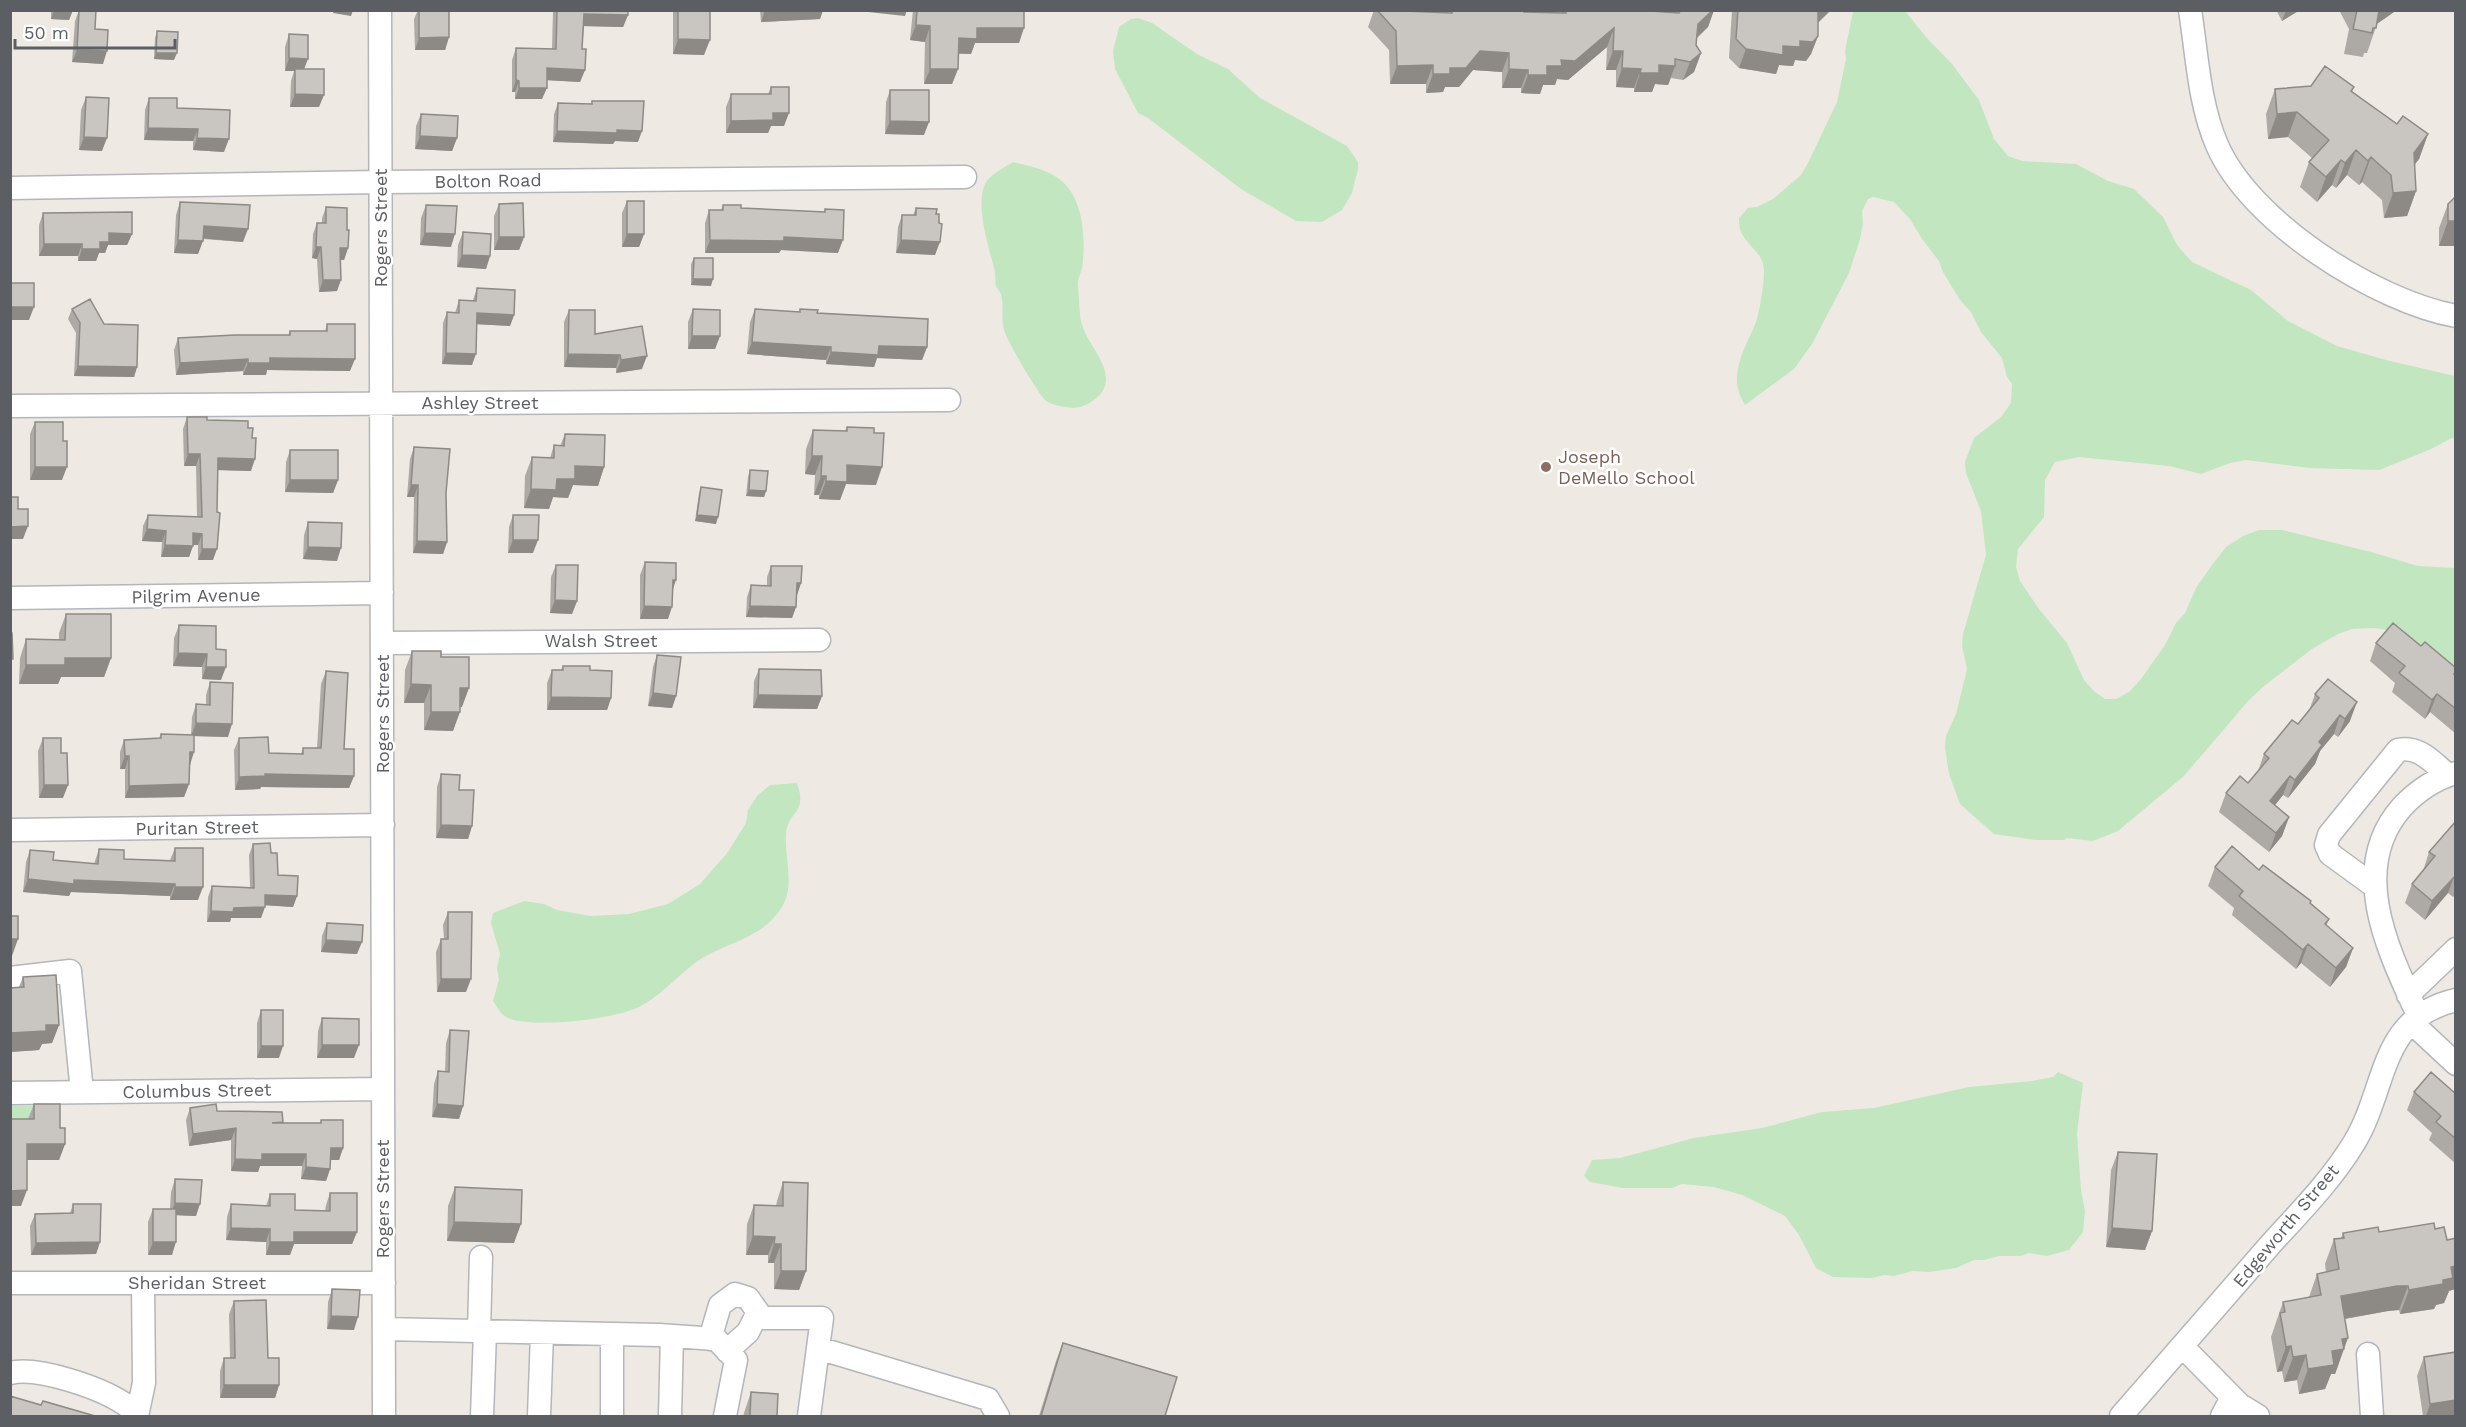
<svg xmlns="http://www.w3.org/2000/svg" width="2466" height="1427" font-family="'Work Sans',sans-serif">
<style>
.green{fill:#c2e6bf}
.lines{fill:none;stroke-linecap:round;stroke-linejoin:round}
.minor-casing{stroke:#b3b6ba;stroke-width:25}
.minor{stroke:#fff;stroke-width:22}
.wall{fill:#ada9a5}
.shaded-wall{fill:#8d8a86}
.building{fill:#c9c5c0;stroke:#8d8a86;stroke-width:1.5}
.education-dot{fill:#8d6e63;stroke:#fff;stroke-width:2}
.labels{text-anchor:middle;stroke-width:5;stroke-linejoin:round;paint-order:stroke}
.street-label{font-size:18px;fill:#5b5f63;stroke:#fff}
.education-label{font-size:18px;fill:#785e54;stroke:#fff;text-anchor:start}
</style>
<rect width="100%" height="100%" fill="#eeeae3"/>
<path class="green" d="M1853,11H1905L1926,37L1952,64L1979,100L1994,139L2008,156L2022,161L2076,164L2108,181L2134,189L2163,217L2177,245L2192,262L2251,290L2288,321L2337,346L2386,360L2455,376V439L2452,438L2429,450L2379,470L2309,468L2246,460L2230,463L2201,474L2169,466L2079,457L2055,462L2045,480L2044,517L2018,549L2016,567L2020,581L2039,609L2067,643L2084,680L2095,692L2105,699H2116L2129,692L2141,679L2165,645L2176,623L2185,613L2196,588L2212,565L2226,547L2243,536L2259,530H2282L2371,552L2418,566L2455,568V678L2393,631L2374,628L2352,629L2338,634L2312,649L2264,686L2249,700L2184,776L2118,831L2093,841L2067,838L2064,840H2036L1994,834L1960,804L1949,774L1945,748L1946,736L1956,714L1967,669L1962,646L1963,634L1986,555L1981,511L1966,473L1965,462L1974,438L2001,417L2011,403L2012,384L2007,377L2002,358L1981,332L1971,312L1960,300L1943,272L1939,261L1922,239L1910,219L1894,202L1873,197L1868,199L1862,211L1863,223L1860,239L1849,273L1812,344L1794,369L1745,405C1726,375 1745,350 1756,322C1760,311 1764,283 1764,271C1764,253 1747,246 1741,232C1739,228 1739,222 1739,218L1748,208L1757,207L1773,199L1801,175L1808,163L1837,102L1846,59L1845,51Z
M1138,18L1152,23L1197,54L1228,69L1260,98L1347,146L1358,162V169L1352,193L1342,210L1322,222L1296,221L1241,189L1148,118L1138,113L1115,69L1113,51L1119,27L1131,19Z
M1013,162C1030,166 1050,170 1063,182C1084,202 1086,241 1082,268C1081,273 1077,280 1078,285C1079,296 1079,310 1081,321C1085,341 1106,359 1106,379C1106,393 1093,403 1080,407C1072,409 1053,406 1046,401C1038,394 1007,341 1004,330C1001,319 1004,306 1001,294C1000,291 997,289 996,286C995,281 996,274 994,268C989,247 975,206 985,184C990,174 1004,168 1013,162Z
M797,783C808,814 788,811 786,833C784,856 795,884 783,905C766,936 732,941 704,957C681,971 663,995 639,1007C615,1019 532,1029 508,1018C501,1015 497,1007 493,1001L499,980L497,968L500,954L491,923L493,913L524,901L544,904L557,910L591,916L629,914L668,904L700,884L728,852L746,823L748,810L757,796L770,785Z
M2058,1072L2083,1083L2077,1134L2081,1190L2085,1211L2083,1232L2069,1250L2047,1256L2029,1253L2021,1256H1999L1984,1260H1974L1956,1268L1929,1272L1913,1271L1894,1276L1884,1275L1872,1278L1833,1277L1816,1268L1799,1235L1785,1216L1742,1195L1714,1187L1682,1184L1672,1188H1623L1590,1182L1584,1176L1592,1160L1620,1158L1694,1138L1762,1128L1822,1112L1874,1108L1969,1087L2032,1081L2053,1077Z
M11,1106H48V1118L26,1119V1137H11Z"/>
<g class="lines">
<defs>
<path id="minor" d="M380,10L384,1416
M2190,10C2197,54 2199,104 2217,145C2250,222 2375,301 2456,316
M10,188L381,182L965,177
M10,406L949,400
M10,598L382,593
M383,643L819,640
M10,830L383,825
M2374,886L2330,854L2326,845L2329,835L2398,750C2419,745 2433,763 2448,775
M10,978L70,971L82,1092
M2408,995L2456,949
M2418,1015C2389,952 2347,869 2402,807C2417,791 2434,779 2456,773
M2412,1023L2456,1064
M10,1093L383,1089
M10,1283H384
M755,1318H822L809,1416
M384,1329L659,1335L716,1339L736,1360L725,1416
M479,1332L481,1257
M710,1339L720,1305L735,1294L748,1298L758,1312L748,1332L727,1351
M2182,1346L2240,1405L2258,1416
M818,1348L988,1399L998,1416
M2368,1354L2372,1416
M10,1373C38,1366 100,1388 123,1403C129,1406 132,1412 136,1416
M137,1416L144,1383L143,1283
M482,1416L485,1332
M539,1416L542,1334
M612,1416V1335
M670,1416L672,1336
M2121,1416C2171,1359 2221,1302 2270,1245C2299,1213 2331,1181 2354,1143C2388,1087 2378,1018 2456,1000
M2222,1416L2232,1397"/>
</defs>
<use href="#minor" class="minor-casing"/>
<use href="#minor" class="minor"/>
</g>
<path class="wall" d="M51,10H73L69,20L51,19Z
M79,10H96L95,29L103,64L72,62L75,21Z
M418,10H449V37L445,50H415L414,19Z
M553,10H628V15L623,27L584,26L582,49L585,70L580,82L547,80L542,99H515V92H512V60L516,48L552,49Z
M673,10H710L704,55L673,54Z
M760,10H823L820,19L761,22Z
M913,10H1024L1019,43H975L971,54H958V69L952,84H924L925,42L910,40Z
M1374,10H1404L1405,11L1450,13L1451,10H1524V12L1561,13L1562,10H1637L1679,13L1681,10H1714L1708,27L1697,38L1696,45L1701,53L1694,72L1683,80L1671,78L1668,85L1655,84L1652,92H1634V88L1616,87V70H1606L1607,47L1568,80L1557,79L1555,85H1543L1540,94L1521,93V88H1502V72L1473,70L1459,87H1445L1443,92L1426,93V84H1390L1389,50L1368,27Z
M1732,10H1831L1818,23V36L1811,54L1806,61L1795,60L1793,66L1779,65L1776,74L1739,68L1729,58Z
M2276,10H2300L2282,21Z
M2339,10H2397L2377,24L2367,53H2364L2363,57L2344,54L2349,29Z
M157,31L174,60L154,59L155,38Z
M289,34L304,69L319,107H290L291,81L294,71H285V47Z
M771,87L784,126H771L768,133H726V107L731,94H768Z
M2354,87L2352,92L2397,124L2428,134L2419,159L2414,165L2416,191L2407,216L2384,218L2382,200L2362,182L2359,185L2347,175L2336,188L2332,185L2317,202L2300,187L2309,162L2312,158L2288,137L2268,139L2266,114L2275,89Z
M890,90L924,135L885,134L886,102Z
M86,97L102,151L79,150L81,110Z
M149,98L177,108L224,152L193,150V141L144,140L145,110Z
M592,101L638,142L615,141L613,144L553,142L554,114L558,103L591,104Z
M421,114L457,138L452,151L415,149L416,126Z
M627,201L644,234L639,247H622V213Z
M180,202L243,242L203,239L198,254L174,253L176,215Z
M499,204L524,237L519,250H494V216Z
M2448,204L2456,246H2439V228Z
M426,205L451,247L420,245L421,218Z
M723,205L741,208L824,212L825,209L838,253L781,250L779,253H705V223L709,210H721Z
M326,207L347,230L348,248L344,260H341L337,291L319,292L317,259L312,258L313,234L317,223H322V218Z
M916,208L936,214L939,223L935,255L896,253L898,227L902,215H913Z
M43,213L132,234L127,245H108L105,253H99L96,261H78V256H39V225Z
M463,232L490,256L486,269L457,267L458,245Z
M694,258L711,286L691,285V264Z
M477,288L514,315L510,326L477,324L472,365L442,364L443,323L447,312L455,313L459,300H473Z
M72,309L104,324L137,367L134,377L74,376L76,333L68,319Z
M693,309L720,336L715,349H688V322Z
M755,309L799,312L800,309L817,313L927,347L922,360L877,358L874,367L826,364V360L747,354L750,322Z
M569,310L595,334L642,369L616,373V368L564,367V322Z
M327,324L350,371L267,370L266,375H243V371L176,375L174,350L178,338L288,335L290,331H325Z
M187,417L248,428L251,471L218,470L213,560H198V545H193L189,557H161L162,542L142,541L143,526L148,515L197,517L196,466H184L183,429Z
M35,422L63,441L62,480H30V434Z
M847,427L876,485L846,484L840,500L819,499V495H814L815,475L805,474L806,449L813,430L845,431Z
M565,434L604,467L598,486L573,485L568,498L553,497L549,509L524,508L525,476L532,457L550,458L554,445L560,446Z
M414,447L446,493L447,542L443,554L413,553L414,497H407L410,459Z
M290,450L338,480L333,493L285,492L286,462Z
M750,470L766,491L764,497L746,496L748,477Z
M701,487L716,524L695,521L699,493Z
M513,515L533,553H508L509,527Z
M308,522L337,561L303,559L304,535Z
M645,562L673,590L668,619H640V575Z
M556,565L577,601L572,614L550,613L551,577Z
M771,566L801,583L797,595L796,607L792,618L746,617L747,597L751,585L767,586V577Z
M66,614L111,658L104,677H61L58,684H19L20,658L26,639L59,640V633Z
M179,625L216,649L221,680L202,679V667L173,666L174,638Z
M2376,643L2421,646L2456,668V734L2430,712L2425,719L2392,692L2395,683L2370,661Z
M412,651L462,707H460L453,731L424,730V703H404L405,670Z
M657,655L676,696L672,708L648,706L653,667Z
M563,666L590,670L611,698L607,710H547V683L552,670H561Z
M759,669L822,696L817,709L753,708L754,681Z
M326,671L344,749L354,776L349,788L261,787L260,789L235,790L234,750L239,738L269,753L301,754L303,748H317L321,684Z
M210,682L228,737L194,736L189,765V784L184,797L125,798V769H120V752L124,740L159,738L161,734L191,735L192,717L196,704H206V695Z
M2315,694L2350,721L2338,737L2334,734L2320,751L2315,764L2288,798L2283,795L2275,805L2289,817L2282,836L2269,852L2219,812L2226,793L2248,783L2258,771L2264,754L2298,724L2309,711Z
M43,738L61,753L63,798H39L38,751Z
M441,774L459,790L472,826L468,839L436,838L437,787Z
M2456,821V894L2453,897L2448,893L2425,920L2405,903L2412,884L2423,871L2429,852Z
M253,844L271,853L278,875L297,896L293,907L265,905L261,918H231L230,922H207L208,897L212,886L250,887L249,855Z
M175,848L198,900H170V896L71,892L69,896L23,892L26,862L30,850L53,860L94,864L99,849L124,859L170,860Z
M2215,867L2259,870L2311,901L2310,904L2329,919L2326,926L2353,948L2346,967L2330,987L2301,963L2296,969L2232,915L2234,908L2208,886Z
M448,912L466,992H437L436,952L441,939H444L443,925Z
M327,923L357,954L321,952L322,936Z
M23,977L59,1025L52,1043L42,1044L39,1050L10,1052V988L19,987Z
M261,1010L279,1058H257V1023Z
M322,1018L354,1058H317L318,1031Z
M450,1030L463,1106L459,1119L432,1117L434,1084L438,1071L445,1072L446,1043Z
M2414,1092L2456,1094V1164L2429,1140L2432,1133L2407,1110Z
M34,1104L60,1128L65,1144L59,1160H27L21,1206L28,1119Z
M190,1108L217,1111L282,1123H320L321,1120L343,1148L339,1160H331L330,1169L326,1181L301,1179L302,1166H260L258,1172L231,1171V1140L189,1146L186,1120Z
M2118,1152L2152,1231L2145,1250L2106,1247L2111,1170Z
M175,1179L196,1216L176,1215L172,1255H148V1222L153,1209H170L171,1192Z
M783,1182L806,1271L799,1290L774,1289V1263H768V1255H746L747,1224L754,1205L776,1206L777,1201Z
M455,1187L514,1243L447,1241L448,1206Z
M330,1193L357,1232L352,1244H294L290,1255H266V1242L226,1240L227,1217L231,1204L266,1206L270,1194L295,1210L325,1211L326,1205Z
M73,1204L100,1242L96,1254L31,1255L30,1226L35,1214L70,1213Z
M2379,1232L2449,1291L2444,1303L2436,1305L2434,1309L2400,1314L2399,1310L2388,1311L2345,1319L2339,1363L2335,1374H2331L2325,1389L2299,1394L2297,1380L2284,1382L2282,1371L2277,1372L2271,1337L2283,1302L2309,1297L2317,1274L2326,1272L2325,1264L2334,1239L2341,1238L2343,1233Z
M332,1289L354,1330L327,1329L328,1302Z
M234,1301L268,1358L279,1385L275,1398H220V1371L224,1358H230L229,1314Z
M1063,1343L1165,1416H1039L1056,1361Z
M2424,1357L2456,1416H2423L2417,1376Z
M751,1392L777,1416H743Z"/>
<path class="shaded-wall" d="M54,10H73L69,20L51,19Z
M257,10H275L274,12Z
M334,10H353L351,16L333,13Z
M765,10H823L820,19L761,22Z
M868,10H907L905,16L868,12Z
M1713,10H1714L1708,27L1691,43L1698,24Z
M1817,10H1831L1811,29Z
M2286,10H2300L2282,21Z
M2378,10H2397L2372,27Z
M584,14L628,15L623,27L580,26Z
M916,25L930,26L925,42L910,40Z
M977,28H1024L1019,43H975L971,54L953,53L959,38Z
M1614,28L1607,47L1568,80L1557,79L1555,85H1543L1540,94L1521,93L1528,75L1561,60Z
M1818,36L1811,54L1806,61L1795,60L1793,66L1779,65L1776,74L1739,68L1746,49L1783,46Z
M449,37L445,50H415L419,38Z
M678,39L710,40L704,55L673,54Z
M77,50L107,51L103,64L72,62Z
M1480,51L1509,53L1502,72L1473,70L1459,87H1445L1443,92L1426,93L1433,74Z
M1613,51H1623L1616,70H1606Z
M156,53H177L174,60L154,59Z
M1701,53L1694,72L1683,80L1690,62Z
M289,58L308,59L303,72L295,69L294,71H285Z
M1433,65L1426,84H1390L1397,66Z
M1659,65L1675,66L1668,85L1655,84L1652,92H1634L1640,73Z
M547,68L585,70L580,82L543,80Z
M1622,68L1641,69L1634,88L1616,87Z
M930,69H958L952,84H924Z
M1509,69L1528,70L1521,88H1502Z
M516,80L519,81L515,92H512Z
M519,88H547L542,99H515Z
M295,94L324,95L319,107H290Z
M2297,112L2288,137L2268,139L2277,114Z
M773,113H789L784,126H771L768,133H726L731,121Z
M890,121L929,122L924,135L885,134Z
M148,128L198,129L193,141L144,140Z
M617,130L642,131L638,142L615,141L613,144L553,142L557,131Z
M2428,134L2419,159L2405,177L2414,153Z
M420,136L457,138L452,151L415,149Z
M84,137L107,138L102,151L79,150Z
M197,138L229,139L224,152L193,150Z
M2356,150L2347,175L2336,188L2345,163Z
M2371,157L2362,182L2359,185L2368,161Z
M2341,160L2332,185L2317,202L2326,177Z
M2416,191L2407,216L2384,218L2393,193Z
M2448,221H2456V246H2439Z
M204,226L248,229L243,242L199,238Z
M109,233L132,234L127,245H108L105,253H99L96,261H78L82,249L100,242Z
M425,233L455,234L451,247L420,245Z
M627,234H644L639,247H622Z
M499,237H524L519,250H494Z
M784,237L843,240L838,253L781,250L779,253H705L710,240Z
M178,240L203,241L198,254L174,253Z
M901,240L940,242L935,255L896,253Z
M44,244H82L78,256H39Z
M316,247H321L317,259L312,258Z
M340,248H348L344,260L336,259Z
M462,255L490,256L486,269L457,267Z
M693,279H713L711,286L691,285Z
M323,280H341L337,291L319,292Z
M10,307H34L29,320H10Z
M477,313L514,315L510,326L473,324Z
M692,336H720L715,349H688Z
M752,342L831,347L826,360L747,354Z
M879,346L927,347L922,360L877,358L874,367L826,364L831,352Z
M446,353L476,354L472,365L442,364Z
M568,354L620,355L616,368L564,367Z
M647,356L642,369L616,373L621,360Z
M270,358L355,359L350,371L267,370L266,375H243L248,363Z
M248,359L243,371L176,375L180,363Z
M78,366L137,367L134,377L74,376Z
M188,454H200L196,466H184Z
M812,456H822L815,475L805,474Z
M218,458L255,459L251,471L214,470Z
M847,465L882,467L876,485L846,484L840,500L819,499L826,481Z
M575,466L604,467L598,486L573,485L568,498L553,497L549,509L524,508L531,489L557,479Z
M35,467H67L62,480H30Z
M821,476H826L819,495H814Z
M290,480H338L333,493L285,492Z
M411,485H418L414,497H407Z
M749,490L766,491L764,497L746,496Z
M697,515L718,517L716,524L695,521Z
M28,526L23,539H10V527Z
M147,529L166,531L162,542L142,541Z
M193,533L202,534L198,545H189Z
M513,540H538L533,553H508Z
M417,541L447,542L443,554L413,553Z
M165,545L193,546L189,557H161Z
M308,547L341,548L337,561L303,559Z
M202,549H217L213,560H198Z
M673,580H676L672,592Z
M797,583H801L797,595Z
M555,600L577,601L572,614L550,613Z
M644,606L672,607L668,619H640Z
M750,606L796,607L792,618L746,617Z
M178,653L207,654L202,667L173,666Z
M65,658H111L104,677H61L58,684H19L26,665Z
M206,667H226L221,680L202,679Z
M411,684L431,685L424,703H404Z
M460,688H469L462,707H453Z
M653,693L676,696L672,708L648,706Z
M2437,694L2430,712L2425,719L2432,700Z
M758,695L822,696L817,709L753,708Z
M551,697L611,698L607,710H547Z
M2357,702L2350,721L2338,737L2345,719Z
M431,712H460L453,731L424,730Z
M2340,715L2334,734L2320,751L2315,764L2288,798L2295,780L2319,742Z
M196,723L232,724L228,737L191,736Z
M190,752H194L190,765Z
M125,756H129L125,769H120Z
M265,774L354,776L349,788L261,787L260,789L235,790L239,777Z
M2290,776L2283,795L2263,820L2270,801Z
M189,784L184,797L125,798L129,786Z
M44,785H68L63,798H39Z
M2289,817L2282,836L2269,852L2276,833Z
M441,825L472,826L468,839L436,838Z
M2455,874L2448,893L2425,920L2432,901Z
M28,879L74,880L175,884L170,896L71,892L69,896L23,892Z
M175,887H203L198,900H170Z
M265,895L297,896L293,907L261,905Z
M265,907L261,918H231L230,922H207L211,911L234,908Z
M10,939H18L12,956H10Z
M326,940L362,942L357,954L321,952Z
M2308,944L2301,963L2296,969L2303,950Z
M2353,948L2346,967L2330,987L2336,968Z
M441,979H471L466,992H437Z
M46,1025H59L52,1043L42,1044L39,1050L10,1052V1033Z
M322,1045H359L354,1058H317Z
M261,1046H283L279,1058H257Z
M437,1104L463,1106L459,1119L432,1117Z
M236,1128L231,1140L189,1146L193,1134Z
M27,1144H65L59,1160H21Z
M331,1148H343L339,1160H327Z
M262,1154H306L302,1166H260L258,1172L231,1171L235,1159Z
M306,1167L330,1169L326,1181L301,1179Z
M27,1190L21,1206H10V1191Z
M175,1203L200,1204L196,1216L170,1215Z
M454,1222L521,1224L514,1243L447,1241Z
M231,1228L270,1229L266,1242L226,1240Z
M2112,1228L2152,1231L2145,1250L2106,1247Z
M294,1232H357L352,1244H294L290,1255H266L270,1242Z
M753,1236L775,1237L768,1255H746Z
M100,1242L96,1254L31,1255L36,1243Z
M153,1242H176L172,1255H148Z
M774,1244H781L774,1263H768Z
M2456,1266V1289L2449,1291L2444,1303L2436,1305L2434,1309L2400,1314L2409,1290L2443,1280L2451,1267Z
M781,1271H806L799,1290L774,1289Z
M2397,1286H2408L2399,1310L2388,1311L2332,1321L2341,1296Z
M331,1316L358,1317L354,1330L327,1329Z
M2348,1338L2335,1374H2331L2325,1389L2299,1394L2308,1369L2332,1351L2342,1339Z
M2291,1346L2282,1371L2277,1372L2286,1347Z
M2306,1355L2297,1380L2284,1382L2293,1357Z
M224,1385H279L275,1398H220Z
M2456,1400V1416H2426L2430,1404Z"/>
<path class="building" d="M79,10H96L95,29L108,30L107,51L77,50Z
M419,10H449V37L419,38Z
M557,10H628V15L584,14L582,49H586L585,70L547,68V88H519V81L516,80V48L556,49Z
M678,10H710V40L678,39Z
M917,10H1024V28H977V39L959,38L958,69H930V26L916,25Z
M1377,10H1404L1405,11L1452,13L1453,10H1524V12L1566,13V10H1636L1679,13L1681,10H1713L1698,24L1696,45L1701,53L1690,62L1675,59V66L1659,65V73H1640L1641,69L1622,68L1623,51H1613L1614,28L1575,61L1561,60L1562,66H1547V75H1528V70L1509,69V53L1480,51L1466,68H1450V74H1433V65L1397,66L1396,31Z
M1738,10H1818V36L1813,42L1800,41V47L1783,46V55L1746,49L1736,39Z
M2357,10H2379L2376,28H2373L2372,33L2353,29Z
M157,31L178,32L177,53H156Z
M289,34L308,35V59L289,58Z
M2325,66L2354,87L2351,91L2397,124L2403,116L2428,134L2414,153L2416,191L2393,193L2391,175L2371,157L2368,161L2356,150L2345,163L2341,160L2326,177L2309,162L2329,140L2297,112L2277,114L2275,89L2311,86Z
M295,69H324V95L295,94Z
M771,87H789V113H773V120L731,121V94H771Z
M890,90H929V122L890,121Z
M86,97L109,98L107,138L84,137Z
M149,98H177V108L230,110L229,139L197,138L198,129L148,128Z
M592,101H644L642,131L617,130V133L557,131L558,103L592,104Z
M421,114L458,116L457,138L420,136Z
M2456,196V221H2448V204Z
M627,201H644V234H627Z
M180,202L250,205L248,229L204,226L203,241L178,240Z
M523,203L524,237H499V204Z
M426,205L457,206L455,234L425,233Z
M723,205H741V208L825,212V209L844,210L843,240L784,237V241L710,240L709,210H723Z
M326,207L347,208V230H349L348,248H340L341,280H323L321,247H316L317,223H326Z
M916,208L937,209L936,214H939V223L942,224L940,242L901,240L902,215H916Z
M132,212V234L109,233V242H100V249H82V244H44L43,213Z
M463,232L491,234L490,256L462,255Z
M694,258H713V279H693Z
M10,283H34V307H10Z
M477,288L515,290L514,315L477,313L476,354L446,353L447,312L459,313V300L476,301Z
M90,299L104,324L138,325L137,367L78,366L80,323L72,309Z
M693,309L720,310V336H692Z
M755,309L800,312V309L818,310L817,313L928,319L927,347L879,346L878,355L831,352V347L752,342Z
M569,310H595V334L642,326L647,356L621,360L620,355L568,354Z
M327,324H355V359L270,358V363H248V359L180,363L178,338L235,335H290V331H327Z
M187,417H207V420L248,421V428H253L252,438H256L255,459L218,458L217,512L220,513L217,549H202V534L193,533V546L165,545L166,531L147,529L148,515L202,517L200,454H188Z
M35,422H63V441H67V467H35Z
M847,427L874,428V433H884L882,467L847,465V482L826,481V476H821L822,456H812L813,430L847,431Z
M565,434L605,435L604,467L575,466V479H557L556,490L531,489L532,457L554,458V445L564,446Z
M414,447L450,449L446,493L447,542L417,541L418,485H411Z
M290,450H338V480H290Z
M750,470L768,471L766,491L749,490Z
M701,487L722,490L718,517L697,515Z
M10,497H18V509H28V526L10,527Z
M513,515H539L538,540H513Z
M308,522L342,523L341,548L308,547Z
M645,562L676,563V580H673L672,607L644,606Z
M556,565H578L577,601L555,600Z
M771,566H802L801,583H797L796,607L750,606L751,585L771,586Z
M66,614H111V658H65V665H26V639L65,640Z
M2393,623L2421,646L2425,642L2456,668V672L2454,674L2456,675V709L2437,694L2432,700L2419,689L2399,673L2405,666L2376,643Z
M179,625L216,626V649L226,650V667H206L207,654L178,653Z
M10,633H12L13,659H10Z
M412,651H441V657H469V688H460V712H431V685L411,684Z
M657,655L681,657L676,696L653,693Z
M563,666H590V670L612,671L611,698L551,697L552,670H563Z
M759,669L821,670L822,696L758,695Z
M326,671L348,673L344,749H354V776L265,774V776L239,777V738L268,737L269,753L303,754V748H321Z
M2328,679L2357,702L2345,719L2340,715L2319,742L2322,745L2295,780L2290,776L2270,801L2289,817L2276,833L2226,793L2240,776L2248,783L2269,758L2264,754L2292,720L2298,724L2319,698L2315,694Z
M210,682L233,683L232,724L196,723V704L210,705Z
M161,734L194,735V752H190L189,784L129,786V756H125L124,740L161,738Z
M43,738H61V753H67L68,785H44Z
M441,774L460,775L459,790H474L472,826L441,825Z
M2456,821V875L2432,901L2412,884L2435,856L2429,852Z
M270,843L271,853H277L278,875L298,876L297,896L265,895V907L234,908L233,912L211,911L212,886L254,888L253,844Z
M2232,846L2259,870L2263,865L2311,901L2310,903L2329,919L2325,924L2353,948L2336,968L2308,944L2303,950L2239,896L2243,891L2215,867Z
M175,848H203V887H175V884L74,880V884L28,879L30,850L54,852L53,860L98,864L99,849L124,850V859L175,861Z
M448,912H472L471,979H441V939H448Z
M10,916H18V939H10Z
M327,923L363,925L362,942L326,940Z
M56,975L59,1025H46V1031L10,1033V988L24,987L23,977Z
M261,1010H283V1046H261Z
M322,1018L359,1019V1045H322Z
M450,1030L469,1031L463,1106L437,1104L438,1071L449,1072Z
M2431,1072L2456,1094V1139L2436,1122L2441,1116L2414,1092Z
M34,1104H60V1128H65V1144H27V1190L10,1191V1119H34Z
M216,1104L217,1111L282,1112L283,1122L272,1123H321V1120H343V1148H331L330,1169L306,1167V1154H262V1160L235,1159L236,1128L193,1134L190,1108Z
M2118,1152L2157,1154L2152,1231L2112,1228Z
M175,1179L202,1180L200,1204L175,1203Z
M783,1182L808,1183L806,1271H781V1244H774L775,1237L753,1236L754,1205L783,1206Z
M455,1187L522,1190L521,1224L454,1222Z
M330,1193H357V1232H294V1242H270V1229L231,1228V1204L270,1206V1194H295V1210L330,1211Z
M73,1204H101L100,1242L36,1243L35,1214L73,1213Z
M153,1209H176V1242H153Z
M2434,1223L2435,1229L2444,1227L2447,1240L2456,1238V1266L2451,1267L2453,1278L2443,1280V1284L2409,1290L2408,1286H2397L2341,1296L2348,1338L2342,1339L2344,1349L2332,1351L2334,1365L2308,1369L2306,1355L2293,1357L2291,1346L2286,1347L2280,1313L2285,1312L2283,1302L2321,1295L2317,1274L2339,1269L2334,1239L2344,1238L2343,1233L2378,1227L2379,1232Z
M332,1289L360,1290L358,1317L331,1316Z
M266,1300L268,1358H279V1385H224V1358H235L234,1301Z
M1063,1343L1177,1377L1165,1416H1041Z
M2456,1352V1400L2430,1404L2424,1357Z
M751,1392L778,1394L777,1416H750Z
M10,1396L41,1405L43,1401L95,1416H10Z"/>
<circle class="education-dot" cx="1546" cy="467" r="6"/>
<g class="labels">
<g class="street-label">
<text transform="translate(488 181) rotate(-1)" y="6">Bolton Road</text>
<text transform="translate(381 228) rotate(-90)" y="6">Rogers Street</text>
<text x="480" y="409">Ashley Street</text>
<text transform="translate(196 596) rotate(-1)" y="6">Pilgrim Avenue</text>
<text x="601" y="647">Walsh Street</text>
<text transform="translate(383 714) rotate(-90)" y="6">Rogers Street</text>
<text transform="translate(197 828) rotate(-1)" y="6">Puritan Street</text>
<text transform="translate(197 1091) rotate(-1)" y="6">Columbus Street</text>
<text transform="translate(383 1199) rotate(-90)" y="6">Rogers Street</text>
<text transform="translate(2286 1226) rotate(-50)" y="6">Edgeworth Street</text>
<text x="197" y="1289">Sheridan Street</text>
</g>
<g class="education-label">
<text x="1558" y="463">Joseph<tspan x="1558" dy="21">DeMello School</tspan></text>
</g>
</g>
<rect width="2466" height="1427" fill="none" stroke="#5b5f63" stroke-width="24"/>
<path d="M15 39v9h160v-9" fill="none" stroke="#5b5f63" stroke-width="3"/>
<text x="24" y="39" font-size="18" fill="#5b5f63" stroke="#ffffff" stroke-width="4.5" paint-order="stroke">50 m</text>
</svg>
